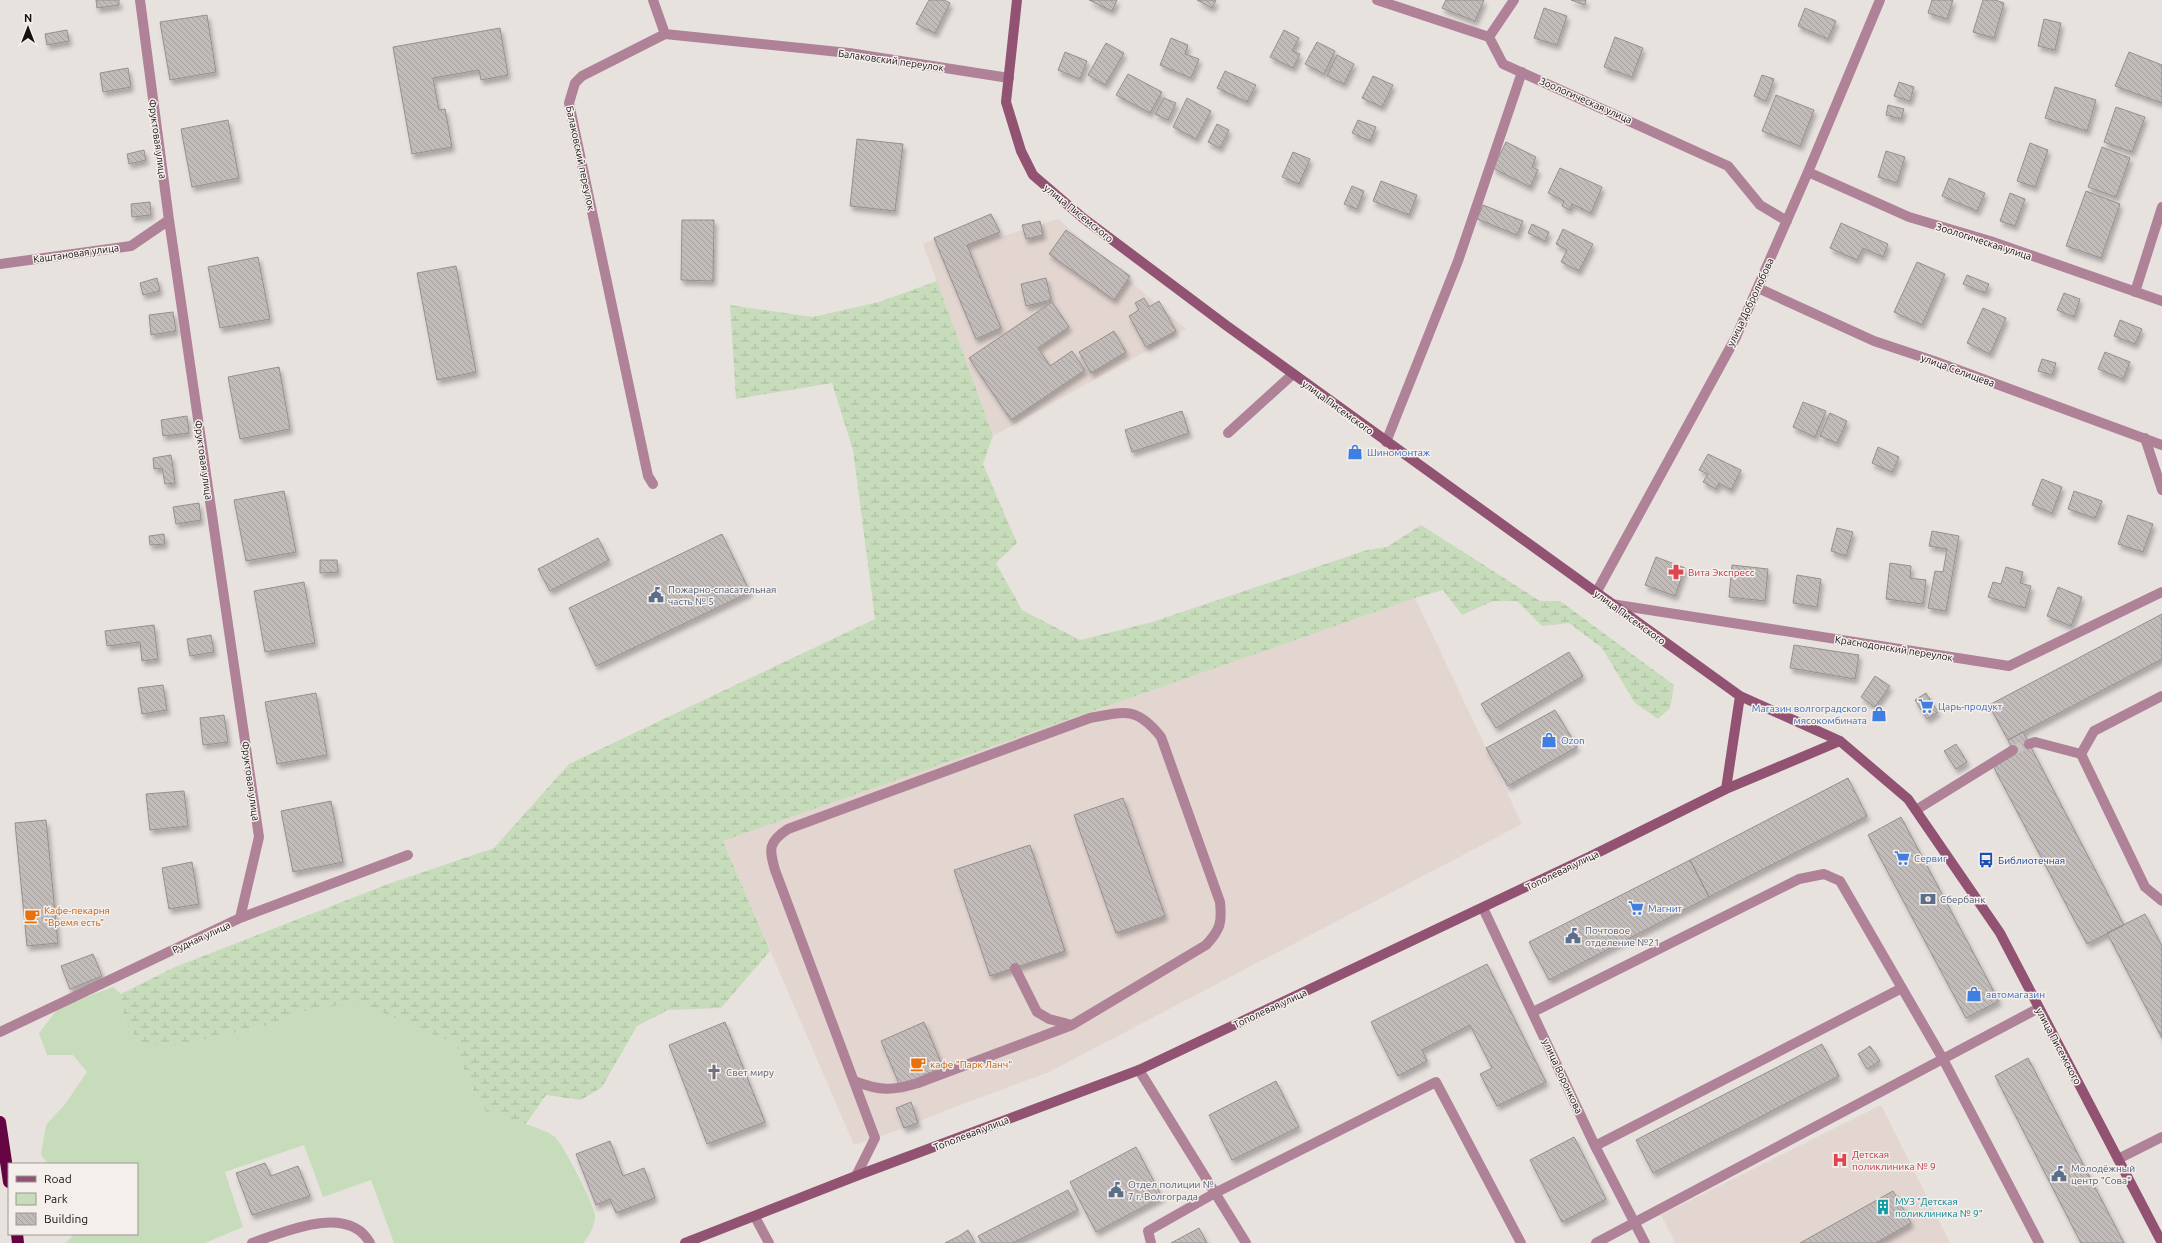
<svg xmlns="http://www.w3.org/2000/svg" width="2162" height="1243" font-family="Ubuntu,sans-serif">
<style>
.built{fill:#e3d5d0}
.wetland{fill:url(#wetland-marsh)}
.park{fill:#c7dcba}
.building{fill:url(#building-back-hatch);stroke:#95908e;filter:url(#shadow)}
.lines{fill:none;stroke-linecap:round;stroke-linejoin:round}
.street-tunnel{stroke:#c8c3c0;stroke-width:10;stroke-dasharray:10 5;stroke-linecap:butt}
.lane{stroke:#af8297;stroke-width:10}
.street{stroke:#af8297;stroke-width:10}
.secondary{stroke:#925272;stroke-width:10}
.highway{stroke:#660342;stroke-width:12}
.labels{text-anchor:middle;stroke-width:3;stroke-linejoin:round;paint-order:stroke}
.street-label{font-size:10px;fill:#141211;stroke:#f5efec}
.shop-label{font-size:10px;fill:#366cbe;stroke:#f5efec;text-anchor:start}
.health-label{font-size:10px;fill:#be3a42;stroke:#f5efec;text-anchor:start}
.service-label{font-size:10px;fill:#4e5e75;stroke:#f5efec;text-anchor:start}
.transit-label{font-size:10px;fill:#164399;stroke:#f5efec;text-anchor:start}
.food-label{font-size:10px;fill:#c56008;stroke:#f5efec;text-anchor:start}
.worship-label{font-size:10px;fill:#5b616d;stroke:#f5efec;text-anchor:start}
.culture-label{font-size:10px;fill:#0d838f;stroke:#f5efec;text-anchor:start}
</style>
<defs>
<pattern id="wetland-marsh" width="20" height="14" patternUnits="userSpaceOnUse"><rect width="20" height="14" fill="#c7dcba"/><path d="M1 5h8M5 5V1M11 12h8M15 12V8" fill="none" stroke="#aabc9f"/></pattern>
<pattern id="building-back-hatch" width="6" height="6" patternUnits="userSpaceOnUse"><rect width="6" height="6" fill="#c1bbb9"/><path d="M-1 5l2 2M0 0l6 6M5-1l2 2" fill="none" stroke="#a5a09e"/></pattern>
<filter id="shadow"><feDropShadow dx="2.5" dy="4.5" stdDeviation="2" flood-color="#0004"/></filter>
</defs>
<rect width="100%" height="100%" fill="#e8e2df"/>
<path class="built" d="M990,213L1000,237L1058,219L1186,329L993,436L923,244Z
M1415,598L1522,824L1049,1072L944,1111L904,1128L854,1145L723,841Z
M1881,1105L1950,1243H1675L1661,1215Z"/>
<path class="wetland" d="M937,281L993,436L983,464L1017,543L996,563L1022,610L1080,640L1152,622L1367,550L1387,547L1421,525L1540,601H1560L1674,685L1670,708L1658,719L1635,703L1602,648L1569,623L1542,626L1517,601H1493L1462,615L1443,590L1415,598L723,841L770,951L721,1008L668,1010L637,1026L602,1087L581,1100L546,1095L526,1124L486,1112L466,1078L456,1044L298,1012L279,1023L182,1045H142L124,1022L121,994L175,967L388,884L494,848L569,764L875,619L853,450L832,383L736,399L730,305L813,317L879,302Z"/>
<path class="park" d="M113,987L121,994L124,1022L142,1045H182L279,1023L298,1012L358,1002L456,1044L466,1078L486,1112C501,1116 545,1128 555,1137C563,1144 595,1206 595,1216C595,1225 589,1237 583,1243H394L371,1180L323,1197L304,1145L225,1172L243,1227L205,1243H66L74,1234H137V1164H48L41,1155L46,1125L66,1103L87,1072L73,1055H47L39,1033L59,1007Z"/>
<path class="building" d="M96,0H119V5L97,8Z
M929,0H944L950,3L935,33L916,24Z
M1089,0H1117L1112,11Z
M1197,0H1216L1212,8Z
M1446,0H1484L1475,21L1442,8Z
M1571,0H1586L1585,5Z
M1932,0H1953L1947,19L1928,13Z
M1983,0H1995L2004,3L1994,38L1973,32Z
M1544,8L1567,16L1557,45L1534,38Z
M1805,8L1836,21L1828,39L1798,26Z
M207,15L216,72L170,80L160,22Z
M2044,19L2061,23L2055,50L2038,46Z
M500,28L508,75L481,80L479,70L433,78L439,110L445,109L452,147L412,154L393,47Z
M67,30L69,41L47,45L45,34Z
M1284,30L1299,38L1292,51L1300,54L1293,68L1270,57Z
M1615,37L1643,48L1632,77L1604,67Z
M1171,38L1188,45L1185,54L1199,59L1191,78L1160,65Z
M1317,42L1335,51L1324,74L1305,64Z
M1106,43L1124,53L1105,85L1088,75Z
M1065,52L1087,61L1080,79L1058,70Z
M2129,52L2162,65V103L2115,86Z
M1337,55L1354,64L1344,84L1327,76Z
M128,68L131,87L103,92L100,73Z
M1225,71L1256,85L1247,102L1217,88Z
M1128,74L1162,92L1150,113L1116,95Z
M1762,75L1774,79L1766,101L1754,96Z
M1373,76L1393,85L1382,107L1362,98Z
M1899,82L1914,87L1910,101L1894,96Z
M2055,87L2096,100L2087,131L2045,118Z
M1776,95L1814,110L1800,146L1762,131Z
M1164,98L1176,103L1168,120L1155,114Z
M1187,98L1211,111L1196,139L1173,127Z
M1888,105L1904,109L1901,119L1886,115Z
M2116,107L2145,117L2132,152L2104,142Z
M228,120L239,178L192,187L181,129Z
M1358,120L1376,127L1370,141L1352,133Z
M1217,124L1229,130L1220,148L1208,142Z
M857,139L903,144L895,211L850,206Z
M1506,142L1536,157L1532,167L1538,170L1530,187L1493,168Z
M2030,143L2048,150L2035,187L2017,181Z
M2102,147L2130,158L2116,197L2088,187Z
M144,150L146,160L129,164L127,154Z
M1886,151L1905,157L1897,183L1878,177Z
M1293,152L1310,159L1299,184L1282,177Z
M1560,168L1602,187L1591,213L1572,204L1570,210L1562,206L1564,201L1548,193Z
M1949,178L1985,193L1977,211L1942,196Z
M1381,181L1417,195L1409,215L1373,201Z
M1352,186L1364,191L1357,209L1344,204Z
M2086,191L2120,204L2101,258L2066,246Z
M2010,193L2025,199L2015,226L2000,221Z
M150,202L151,215L132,217L131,204Z
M1483,205L1523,221L1517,235L1477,219Z
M991,214L1000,232L967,245L1001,328L976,339L934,238Z
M682,220H714L713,281L681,280Z
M1040,221L1043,235L1026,239L1022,225Z
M1841,223L1888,244L1883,257L1863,248L1857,260L1830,248Z
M1532,224L1549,232L1545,241L1528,233Z
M1563,229L1593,244L1579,271L1561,262L1567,250L1556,244Z
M1066,230L1130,276L1114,300L1049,254Z
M258,257L270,319L220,328L208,267Z
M1917,262L1945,274L1922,325L1894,312Z
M456,266L476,372L437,380L417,273Z
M1967,275L1989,284L1985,293L1963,284Z
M157,278L160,291L143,295L140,283Z
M1046,278L1051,300L1026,306L1021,284Z
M2064,293L2080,299L2074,317L2057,310Z
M1144,298L1149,307L1159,301L1176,331L1146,347L1129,316L1139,310L1135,303Z
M1052,302L1069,327L1038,348L1050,366L1072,351L1085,370L1011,420L969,358Z
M1983,308L2006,318L1990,354L1967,343Z
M173,312L176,331L151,335L149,315Z
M2120,320L2142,329L2135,344L2114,336Z
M1114,331L1126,352L1091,373L1079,352Z
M2105,352L2130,362L2123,379L2098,369Z
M2042,359L2056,363L2052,375L2038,371Z
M279,367L290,429L240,439L228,377Z
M1803,402L1826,411L1815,437L1793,427Z
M1182,411L1189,433L1132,452L1125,430Z
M1830,413L1847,421L1837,443L1820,436Z
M187,416L189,433L163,436L161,420Z
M1878,447L1899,457L1892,472L1872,463Z
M1708,454L1741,470L1731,490L1719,483L1716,489L1703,482L1708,474L1699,470Z
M171,455L175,483L165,484L162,468L154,469L153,458Z
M2042,479L2062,487L2052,513L2032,505Z
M284,491L296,552L246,561L234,500Z
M2074,491L2102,501L2095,518L2068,509Z
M199,503L201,520L176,524L173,507Z
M2128,515L2153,524L2143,552L2118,544Z
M1837,528L1853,532L1846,556L1831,551Z
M1932,531L1959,536L1946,611L1928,608L1935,571L1943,572L1947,549L1929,546Z
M164,534L165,544L150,545L149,536Z
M722,534L750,592L596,666L569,608Z
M598,538L609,560L550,591L538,569Z
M1656,557L1685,568L1675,596L1645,585Z
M320,560H337L338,572L320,573Z
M1890,563L1911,566L1910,578L1926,580L1923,604L1886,599Z
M1732,565L1768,569L1765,601L1729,597Z
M2006,567L2023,572L2020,583L2031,586L2025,608L1988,597L1993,582L2001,584Z
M1797,575L1821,579L1817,607L1793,603Z
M304,582L315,643L265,652L254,591Z
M2058,587L2082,597L2071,626L2047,616Z
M2162,614V659L2008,740L1989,705Z
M154,625L158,659L142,661L140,642L107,646L105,631Z
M211,635L214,652L190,656L187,639Z
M1794,645L1859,655L1855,679L1790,668Z
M1569,652L1583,676L1496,728L1481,704Z
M1875,676L1890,686L1875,707L1861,697Z
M163,685L167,710L142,714L138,688Z
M316,693L327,755L277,764L265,702Z
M1926,693L1938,712L1927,719L1915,700Z
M1555,710L1577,747L1508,786L1486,748Z
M224,715L228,742L203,745L200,718Z
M2023,732L2124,925L2087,944L1993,766L2015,754L2008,740Z
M1956,744L1967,762L1956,769L1944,751Z
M1848,778L1867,816L1709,897L1690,860Z
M184,791L188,826L150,830L146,794Z
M1123,798L1165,916L1116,933L1074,815Z
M331,801L343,862L293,872L281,811Z
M1901,817L1999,1001L1966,1018L1868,835Z
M46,820L58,943L27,946L15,823Z
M1030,845L1065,951L990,976L954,870Z
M1690,860L1709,897L1549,980L1529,942Z
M192,862L199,904L169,909L162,868Z
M2145,914L2162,946V1038L2107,933Z
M93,954L102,976L70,989L61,966Z
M1487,964L1546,1082L1497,1106L1480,1074L1492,1068L1470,1025L1422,1050L1427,1061L1398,1076L1371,1022Z
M725,1022L765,1122L707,1144L669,1045Z
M924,1022L943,1067L900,1086L881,1041Z
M1822,1044L1839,1076L1653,1173L1636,1140Z
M1870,1046L1880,1061L1867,1069L1858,1054Z
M2028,1058L2124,1243H2081L1995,1076Z
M1276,1081L1299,1127L1232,1160L1209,1115Z
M911,1102L918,1123L904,1128L896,1108Z
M1574,1137L1606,1199L1562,1222L1530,1160Z
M610,1141L623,1176L644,1168L655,1198L616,1213L610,1199L596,1205L576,1154Z
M1136,1147L1162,1197L1096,1232L1070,1182Z
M265,1163L271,1176L298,1166L310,1196L252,1215L236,1173Z
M1068,1190L1078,1210L1013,1243H982L978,1236Z
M1893,1191L1911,1223L1876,1243H1800Z
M1199,1228L1207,1243H1171Z
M968,1230L975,1243H945L959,1236Z"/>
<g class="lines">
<path class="street-tunnel" d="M2013,750L2029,744"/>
<path class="lane" d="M1228,433L1293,374
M2162,696L2094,731L2081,754L2145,887L2162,901
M1483,908L1595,1146L1645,1243
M854,1081C880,1091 892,1091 918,1083L1072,1025
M2118,1159L2162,1137
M856,1176L875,1138L775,870C769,849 768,842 788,829L1090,718C1126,711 1137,707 1161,737L1220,902C1222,922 1221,929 1206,945L1072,1025L1049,1019L1037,1012L1015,968
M252,1243C284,1232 348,1203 370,1243
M1151,1243L1148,1231L1215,1193L1436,1082L1521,1243"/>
<path class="street" d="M140,0L169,220L259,837L240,918
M653,0L665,34
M1377,0L1489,37L1503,64L1728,166L1760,205L1787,221
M1489,37L1514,0
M1808,172L1909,217L1990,241L2162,301
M0,264L131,246L169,220
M1758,288L1874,341L1934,361L2162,445
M2135,292L2162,207
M2145,438L2162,490
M1386,442L1458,261L1522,72
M653,484L648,476L569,103L575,83L582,76L665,34L849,53L1009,78
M1596,593L1736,337L1808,172L1880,0
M1611,604L2009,666L2162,592
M2029,744L2035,742L2081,754
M1916,810L2013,750
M1533,1012L1799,879L1824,874L1840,881L1943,1059L2039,1243
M0,1032L240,918L408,855
M1139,1070L1246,1243
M1595,1146L1902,988
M755,1217L769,1243
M1596,1243L2039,1008"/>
<path class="secondary" d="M1017,0L1006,102L1021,151L1033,175L1083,218L1227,326L1740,696L1840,741L1908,799L2000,933L2162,1243
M1726,789L1740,696
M685,1243L856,1176L1139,1070L1589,857L1726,789L1840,741"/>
<path class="highway" d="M0,1122L9,1182
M17,1234L18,1243"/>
</g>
<defs>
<symbol id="shop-bare" viewBox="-9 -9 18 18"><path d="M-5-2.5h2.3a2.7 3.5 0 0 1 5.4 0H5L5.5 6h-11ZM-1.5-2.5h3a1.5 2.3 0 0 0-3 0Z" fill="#3f7fe0" stroke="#f5efec" stroke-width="2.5" paint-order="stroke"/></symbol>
<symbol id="pharmacy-bare" viewBox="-9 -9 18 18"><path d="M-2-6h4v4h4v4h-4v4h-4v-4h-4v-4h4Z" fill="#e0444e" stroke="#f5efec" stroke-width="2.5" paint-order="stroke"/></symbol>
<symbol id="civic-bare" viewBox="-9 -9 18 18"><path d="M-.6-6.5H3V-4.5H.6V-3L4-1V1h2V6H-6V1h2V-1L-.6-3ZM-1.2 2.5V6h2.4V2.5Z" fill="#5c6f8a" stroke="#f5efec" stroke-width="2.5" paint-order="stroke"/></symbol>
<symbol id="supermarket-bare" viewBox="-9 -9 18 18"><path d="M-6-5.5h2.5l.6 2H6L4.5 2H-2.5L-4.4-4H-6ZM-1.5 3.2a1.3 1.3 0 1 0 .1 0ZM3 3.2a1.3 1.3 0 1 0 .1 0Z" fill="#3f7fe0" stroke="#f5efec" stroke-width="2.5" paint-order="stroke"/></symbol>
<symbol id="bus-bare" viewBox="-9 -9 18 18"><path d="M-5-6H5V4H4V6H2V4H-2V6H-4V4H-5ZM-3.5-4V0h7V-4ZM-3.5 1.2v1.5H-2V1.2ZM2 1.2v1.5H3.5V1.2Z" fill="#1a4fb4" stroke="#f5efec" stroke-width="2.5" paint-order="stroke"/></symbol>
<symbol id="bank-bare" viewBox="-9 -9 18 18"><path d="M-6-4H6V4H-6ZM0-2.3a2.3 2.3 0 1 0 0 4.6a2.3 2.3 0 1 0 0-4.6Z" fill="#5c6f8a" stroke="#f5efec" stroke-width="2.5" paint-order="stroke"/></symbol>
<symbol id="cafe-bare" viewBox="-9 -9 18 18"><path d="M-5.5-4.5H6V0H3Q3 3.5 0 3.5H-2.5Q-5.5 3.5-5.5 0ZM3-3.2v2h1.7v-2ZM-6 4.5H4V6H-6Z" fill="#e8710a" stroke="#f5efec" stroke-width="2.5" paint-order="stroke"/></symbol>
<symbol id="church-bare" viewBox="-9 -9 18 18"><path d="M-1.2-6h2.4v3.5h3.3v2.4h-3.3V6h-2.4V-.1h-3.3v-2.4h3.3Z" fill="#6b7280" stroke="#f5efec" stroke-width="2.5" paint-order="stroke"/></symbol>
<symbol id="hospital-bare" viewBox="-9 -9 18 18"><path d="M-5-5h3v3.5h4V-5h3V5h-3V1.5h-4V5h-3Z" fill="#e0444e" stroke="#f5efec" stroke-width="2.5" paint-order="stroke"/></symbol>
<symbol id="building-bare" viewBox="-9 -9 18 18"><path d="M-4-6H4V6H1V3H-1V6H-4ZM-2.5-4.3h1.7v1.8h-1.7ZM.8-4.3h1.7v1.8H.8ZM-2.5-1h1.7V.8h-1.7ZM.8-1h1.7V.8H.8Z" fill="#0f9aa8" stroke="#f5efec" stroke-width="2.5" paint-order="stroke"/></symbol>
</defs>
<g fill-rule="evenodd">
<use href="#shop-bare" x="1344" y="441" width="22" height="22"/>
<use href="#pharmacy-bare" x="1665" y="561" width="22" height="22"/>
<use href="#civic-bare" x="645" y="584" width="22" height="22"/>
<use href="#supermarket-bare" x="1915" y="695" width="22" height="22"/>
<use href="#shop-bare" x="1868" y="703" width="22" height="22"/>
<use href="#shop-bare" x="1538" y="729" width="22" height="22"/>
<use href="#supermarket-bare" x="1891" y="847" width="22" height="22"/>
<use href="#bus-bare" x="1975" y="849" width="22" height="22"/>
<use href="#bank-bare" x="1917" y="888" width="22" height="22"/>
<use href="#supermarket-bare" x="1625" y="897" width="22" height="22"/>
<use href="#cafe-bare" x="21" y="905" width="22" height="22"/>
<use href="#civic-bare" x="1562" y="925" width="22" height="22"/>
<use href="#shop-bare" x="1963" y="983" width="22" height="22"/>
<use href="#cafe-bare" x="907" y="1053" width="22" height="22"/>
<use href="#church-bare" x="703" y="1061" width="22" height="22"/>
<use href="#hospital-bare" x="1829" y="1149" width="22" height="22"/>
<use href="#civic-bare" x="2048" y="1163" width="22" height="22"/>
<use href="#civic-bare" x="1105" y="1179" width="22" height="22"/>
<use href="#building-bare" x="1872" y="1196" width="22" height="22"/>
</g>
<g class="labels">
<g class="street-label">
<text transform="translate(891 60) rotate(8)" y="4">Балаковский переулок</text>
<text transform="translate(1586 100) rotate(24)" y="4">Зоологическая улица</text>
<text transform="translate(158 139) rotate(82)" y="4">Фруктовая улица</text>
<text transform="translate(581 158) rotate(78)" y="4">Балаковский переулок</text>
<text transform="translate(1079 213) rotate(39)" y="4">улица Писемского</text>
<text transform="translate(1984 241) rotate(18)" y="4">Зоологическая улица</text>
<text transform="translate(76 253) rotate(-8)" y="4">Каштановая улица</text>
<text transform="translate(1750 302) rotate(-65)" y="4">улица Добролюбова</text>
<text transform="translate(1958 370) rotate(20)" y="4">улица Селищева</text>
<text transform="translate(1338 407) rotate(36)" y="4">улица Писемского</text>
<text transform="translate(204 460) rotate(82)" y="4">Фруктовая улица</text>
<text transform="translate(1630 617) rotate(36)" y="4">улица Писемского</text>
<text transform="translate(1894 648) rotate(9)" y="4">Краснодонский переулок</text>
<text transform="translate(251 781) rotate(82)" y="4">Фруктовая улица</text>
<text transform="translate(1562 870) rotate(-26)" y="4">Тополевая улица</text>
<text transform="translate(201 937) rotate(-25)" y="4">Рудная улица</text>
<text transform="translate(1270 1008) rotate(-25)" y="4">Тополевая улица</text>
<text transform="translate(2059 1046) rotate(62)" y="4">улица Писемского</text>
<text transform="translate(1563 1076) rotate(65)" y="4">улица Воронкова</text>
<text transform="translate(971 1133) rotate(-21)" y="4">Тополевая улица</text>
</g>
<g class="shop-label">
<text x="1367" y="456">Шиномонтаж</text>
<text x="1938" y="710">Царь-продукт</text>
<text x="1867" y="712" text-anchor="end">Магазин волгоградского<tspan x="1867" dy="12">мясокомбината</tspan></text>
<text x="1561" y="744">Ozon</text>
<text x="1914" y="862">Сервиг</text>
<text x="1648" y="912">Магнит</text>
<text x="1986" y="998">автомагазин</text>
</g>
<g class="health-label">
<text x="1688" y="576">Вита Экспресс</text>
<text x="1852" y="1158">Детская<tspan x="1852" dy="12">поликлиника № 9</tspan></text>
</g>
<g class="service-label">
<text x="668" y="593">Пожарно-спасательная<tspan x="668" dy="12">часть № 5</tspan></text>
<text x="1940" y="903">Сбербанк</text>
<text x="1585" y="934">Почтовое<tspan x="1585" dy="12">отделение №21</tspan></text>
<text x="2071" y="1172">Молодёжный<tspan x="2071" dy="12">центр "Сова"</tspan></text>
<text x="1128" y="1188">Отдел полиции №<tspan x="1128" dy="12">7 г. Волгограда</tspan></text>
</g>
<g class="transit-label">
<text x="1998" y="864">Библиотечная</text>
</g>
<g class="food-label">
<text x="44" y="914">Кафе-пекарня<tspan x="44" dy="12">"Время есть"</tspan></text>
<text x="930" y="1068">кафе "Парк Ланч"</text>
</g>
<g class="worship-label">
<text x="726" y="1076">Свет миру</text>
</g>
<g class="culture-label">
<text x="1895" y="1205">МУЗ "Детская<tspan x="1895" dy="12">поликлиника № 9"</tspan></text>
</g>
</g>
<rect x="8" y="1163" width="130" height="72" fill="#f5efec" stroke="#9b9794"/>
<rect x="16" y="1176" width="20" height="6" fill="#925272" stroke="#9b9794"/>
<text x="44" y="1183" font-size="12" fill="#141211">Road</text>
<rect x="16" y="1193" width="20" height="12" fill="#c7dcba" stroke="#9b9794"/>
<text x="44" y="1203" font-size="12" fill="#141211">Park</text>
<rect x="16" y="1213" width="20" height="12" fill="url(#building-back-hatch)" stroke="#9b9794"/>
<text x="44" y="1223" font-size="12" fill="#141211">Building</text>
<g transform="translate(28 28)" stroke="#f5efec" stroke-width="3" paint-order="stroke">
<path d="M0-3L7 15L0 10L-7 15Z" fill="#141211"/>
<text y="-6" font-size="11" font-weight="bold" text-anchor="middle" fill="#141211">N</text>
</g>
</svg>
